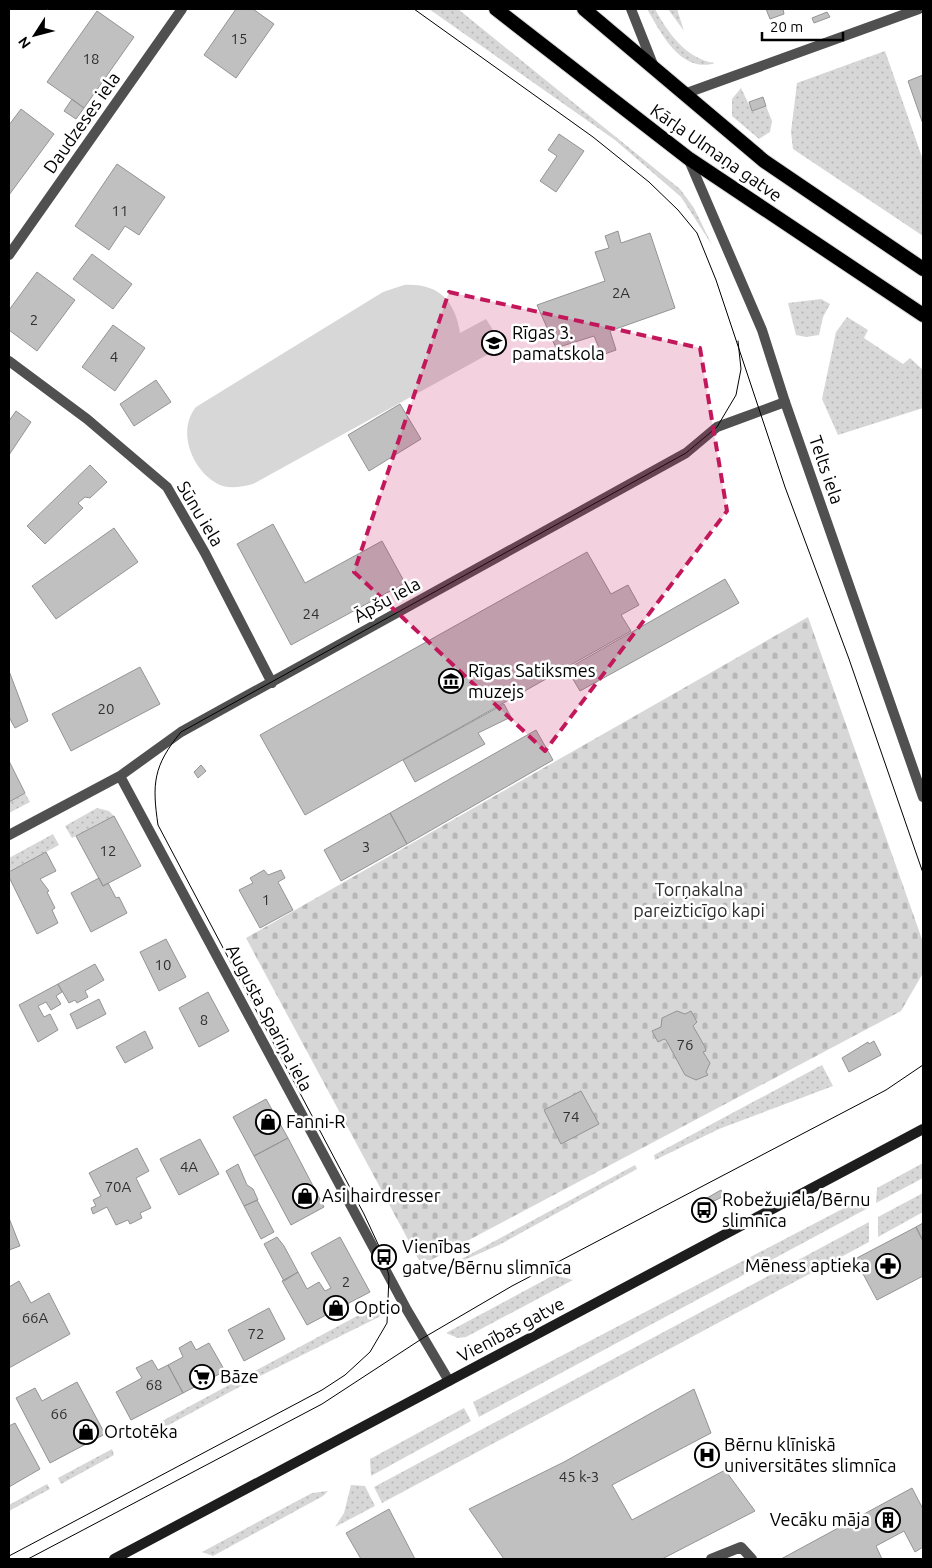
<svg xmlns="http://www.w3.org/2000/svg" width="932" height="1568" font-family="Ubuntu,sans-serif">
<style>
.green{fill:url(#green-dots)}
.cemetery{fill:url(#cemetery-stones)}
.pitch{fill:#d7d7d7}
.building{fill:#c0c0c0;stroke:#949494}
.lines{fill:none;stroke-linecap:round;stroke-linejoin:round}
.trunk-casing{stroke:#dbdbdb;stroke-width:16}
.minor{stroke:#505050;stroke-width:10}
.tertiary{stroke:#505050;stroke-width:10}
.secondary{stroke:#1d1d1d;stroke-width:10}
.trunk{stroke:#000;stroke-width:14}
.tram{stroke:#000;stroke-width:1}
.marked{fill:#c2185b;fill-opacity:0.2;stroke:#c2185b;stroke-width:4;stroke-dasharray:10 6;stroke-linejoin:round}
.labels{text-anchor:middle;stroke-width:5;stroke-linejoin:round;paint-order:stroke}
.number-label{font-size:15px;fill:#303030}
.street-label{font-size:18px;fill:#000;stroke:#fff}
.poi-label{font-size:18px;fill:#000;stroke:#fff;text-anchor:start}
.park-label{font-size:18px;fill:#2e2e2e;stroke:#fff}
</style>
<defs>
<pattern id="green-dots" width="8" height="8" patternUnits="userSpaceOnUse" patternTransform="scale(1.25)"><rect width="8" height="8" fill="#d7d7d7"/><path d="M2 2h.1M6 6h.1" fill="none" stroke="#b7b7b7" stroke-width="1.8" stroke-linecap="round"/></pattern>
<pattern id="cemetery-stones" width="16" height="16" patternUnits="userSpaceOnUse" patternTransform="scale(1.25)"><rect width="16" height="16" fill="#d7d7d7"/><path d="M2 7V4a2 2 0 0 1 4 0v3zM10 15v-3a2 2 0 0 1 4 0v3z" fill="#b7b7b7"/></pattern>
</defs>
<rect width="100%" height="100%" fill="#fff"/>
<path class="green" d="M429,9H458L680,189L694,208L712,245L681,197L615,140Z
M647,9H655C667,32 687,60 715,63C681,74 661,33 647,9Z
M668,9H677L684,31Z
M885,51L923,160V236L793,149L791,132L797,83Z
M741,88L752,111L766,106L772,121L770,132L759,139L732,116V99Z
M821,299L830,304L823,317L819,335L806,337L796,335L788,303Z
M847,317L868,330L864,338L903,364L910,358L923,370V408L838,435L822,399L836,332Z
M25,793L30,802L9,813V802Z
M97,808L109,811L114,816L72,838L65,826Z
M53,834L59,845L9,872V858Z
M822,1065L833,1086L719,1129L655,1160L654,1155Z
M923,1163V1178L876,1203L877,1188Z
M635,1165L637,1169L499,1245L441,1270Z
M923,1193V1212L878,1237V1217Z
M867,1196L868,1208L479,1417L473,1402Z
M869,1222V1242L382,1503L374,1487Z
M554,1275L573,1280L466,1337L458,1338L446,1333Z
M383,1302V1315L254,1379L141,1440L138,1434Z
M464,1408L471,1421L371,1476L370,1459Z
M112,1449L114,1455L61,1484L58,1478Z
M47,1484L50,1489L9,1511V1505Z
M351,1485L365,1486L375,1506L335,1527L344,1513Z
M328,1491L323,1496L213,1556L202,1552L312,1493Z"/>
<path class="cemetery" d="M808,617L923,942V973L901,1011L431,1260H419L246,938Z"/>
<path class="pitch" d="M404,285C438,283 455,300 460,333L486,319L503,346L253,484C241,487 227,490 216,483C191,468 177,430 196,407L383,292Z"/>
<path class="building" d="M236,9H253L274,24L236,78L204,55Z
M766,9H783L784,14L770,19Z
M97,11L134,37L84,108L47,82Z
M827,12L830,17L814,23L812,18Z
M923,75V124L908,81Z
M763,97L766,106L752,111L749,102Z
M72,99L84,108L76,119L64,111Z
M21,109L54,134L9,195V125Z
M559,134L584,151L556,192L540,181L557,156L548,150Z
M117,164L165,197L139,235L125,226L109,250L75,226Z
M618,231L621,243L650,233L675,308L610,331L616,350L602,355L594,336L556,348L537,305L605,281L595,252L609,248L605,236Z
M92,254L132,284L113,309L73,279Z
M37,272L75,300L37,351L9,330V310Z
M113,325L145,348L115,391L82,367Z
M156,380L171,402L134,426L120,404Z
M400,404L421,439L369,471L348,435Z
M16,411L31,422L9,455V421Z
M90,465L107,482L90,498L85,497L78,503L83,508L45,544L27,526Z
M273,524L305,583L382,541L405,583L291,645L237,544Z
M114,528L138,562L56,619L32,586Z
M587,552L611,594L628,585L639,605L621,615L631,631L305,815L260,735Z
M725,579L739,603L580,691L567,669Z
M140,667L160,704L71,751L52,714Z
M9,671L28,721L15,728L9,717Z
M504,704L511,717L478,733L485,744L415,782L403,760Z
M536,730L553,760L407,844L390,813Z
M9,761L25,793L9,802Z
M201,765L206,771L198,778L194,772Z
M390,813L407,844L341,881L324,850Z
M114,816L141,866L103,886L76,836Z
M46,852L56,871L40,879L49,891L47,892L55,908L52,910L58,923L37,934L9,877V872Z
M264,870L268,875L281,870L285,878L278,882L293,910L260,928L239,890L253,883L250,878Z
M99,878L103,886L108,883L116,898L119,897L127,913L91,932L71,893Z
M166,939L186,977L159,991L140,952Z
M95,964L104,980L85,991L88,997L77,1003L75,1000L69,1003L58,984Z
M58,984L62,992L56,996L61,1004L51,1010L46,1002L38,1006L44,1017L50,1014L58,1030L38,1042L19,1005Z
M208,992L229,1031L199,1047L179,1008Z
M99,999L106,1014L77,1029L70,1014Z
M677,1011L685,1014L691,1011L697,1022L693,1026L705,1047L706,1051L703,1052L710,1063L706,1072L708,1075L696,1080L685,1075L666,1040L664,1039L658,1042L652,1031L661,1027L662,1018Z
M145,1031L153,1048L125,1063L116,1047Z
M874,1041L881,1055L849,1072L842,1058L868,1042L869,1044Z
M581,1091L599,1124L561,1144L544,1110Z
M266,1099L288,1138L254,1156L233,1117Z
M288,1138L324,1207L291,1225L254,1156Z
M200,1139L219,1174L179,1195L160,1159Z
M137,1148L149,1171L136,1178L151,1208L140,1213L142,1218L130,1224L128,1220L116,1225L107,1207L93,1214L91,1208L96,1206L93,1200L101,1196L89,1173Z
M238,1164L247,1185L253,1189L258,1200L244,1206L226,1171Z
M721,1190L724,1196L710,1203L707,1198Z
M257,1200L274,1232L261,1239L244,1206Z
M9,1218L20,1246L9,1250Z
M923,1223V1241L916,1227Z
M916,1227L923,1241V1276L877,1300L855,1259Z
M277,1237L284,1246L298,1272L284,1281L264,1244Z
M340,1237L370,1292L307,1325L282,1281L298,1272L307,1289L319,1282L325,1291L331,1288L311,1253Z
M19,1281L31,1303L49,1293L70,1334L9,1368V1287Z
M269,1308L285,1339L244,1361L228,1330Z
M191,1341L196,1350L209,1343L225,1371L183,1393L168,1365L183,1357L179,1348Z
M152,1360L158,1370L168,1365L183,1393L131,1420L116,1392L142,1378L136,1368Z
M77,1382L105,1434L50,1463L16,1398L35,1388L42,1401Z
M694,1389L711,1433L612,1485L632,1520L725,1470L755,1511L662,1559H504L469,1509L564,1462Z
M15,1423L40,1469L9,1487V1426Z
M912,1488L923,1509V1547L915,1552L904,1531L876,1546L882,1559H781Z
M389,1509L415,1559H361L346,1533Z"/>
<g class="lines">
<defs>
<path id="trunk" d="M496,9L688,158L923,315
M584,9L764,161L923,269"/>
</defs>
<use href="#trunk" class="trunk-casing"/>
<path class="minor" d="M631,9L654,67
M684,94L919,9
M9,255L182,9
M9,361L87,419L167,487L205,553L272,683
M120,776L407,1310L449,1381
M9,835L120,776L181,732L686,453L717,427L785,402
M711,1559L741,1547L752,1559"/>
<path class="tertiary" d="M688,158L762,330L785,402L923,797"/>
<path class="secondary" d="M114,1559L923,1129"/>
<use href="#trunk" class="trunk"/>
<path class="tram" d="M414,9L593,137L649,182L678,210L697,233L716,280L785,487L849,659L923,873
M9,1556L322,1390L345,1375L370,1352L387,1323L389,1276L384,1257L364,1214L158,825C152,784 153,766 181,732L686,453L717,427L736,395L741,369L738,341
M28,1559L322,1404L423,1338L512,1286L886,1090L923,1065"/>
</g>
<path class="marked" d="M449,292L700,348L727,511L545,751L354,572Z"/>
<defs>
<symbol id="school-ring" viewBox="-11 -11 22 22"><circle r="9.5" fill="#fff" stroke="#000" stroke-width="1.5"/><path d="M0-5L7-2L0 1L-7-2ZM-4 1L0 2.5L4 1V4Q0 6-4 4Z" fill="#000"/></symbol>
<symbol id="museum-ring" viewBox="-11 -11 22 22"><circle r="9.5" fill="#fff" stroke="#000" stroke-width="1.5"/><path d="M0-6L6-3V-2H-6V-3ZM-5-1h2V3h-2ZM-1-1h2V3h-2ZM3-1h2V3H3ZM-6 4H6V6H-6Z" fill="#000"/></symbol>
<symbol id="shop-ring" viewBox="-11 -11 22 22"><circle r="9.5" fill="#fff" stroke="#000" stroke-width="1.5"/><path d="M-5-2.5h2.3a2.7 3.5 0 0 1 5.4 0H5L5.5 6h-11ZM-1.5-2.5h3a1.5 2.3 0 0 0-3 0Z" fill="#000"/></symbol>
<symbol id="bus-ring" viewBox="-11 -11 22 22"><circle r="9.5" fill="#fff" stroke="#000" stroke-width="1.5"/><path d="M-5-6H5V4H4V6H2V4H-2V6H-4V4H-5ZM-3.5-4V0h7V-4ZM-3.5 1.2v1.5H-2V1.2ZM2 1.2v1.5H3.5V1.2Z" fill="#000"/></symbol>
<symbol id="pharmacy-ring" viewBox="-11 -11 22 22"><circle r="9.5" fill="#fff" stroke="#000" stroke-width="1.5"/><path d="M-2-6h4v4h4v4h-4v4h-4v-4h-4v-4h4Z" fill="#000"/></symbol>
<symbol id="supermarket-ring" viewBox="-11 -11 22 22"><circle r="9.5" fill="#fff" stroke="#000" stroke-width="1.5"/><path d="M-6-5.5h2.5l.6 2H6L4.5 2H-2.5L-4.4-4H-6ZM-1.5 3.2a1.3 1.3 0 1 0 .1 0ZM3 3.2a1.3 1.3 0 1 0 .1 0Z" fill="#000"/></symbol>
<symbol id="hospital-ring" viewBox="-11 -11 22 22"><circle r="9.5" fill="#fff" stroke="#000" stroke-width="1.5"/><path d="M-5-5h3v3.5h4V-5h3V5h-3V1.5h-4V5h-3Z" fill="#000"/></symbol>
<symbol id="building-ring" viewBox="-11 -11 22 22"><circle r="9.5" fill="#fff" stroke="#000" stroke-width="1.5"/><path d="M-4-6H4V6H1V3H-1V6H-4ZM-2.5-4.3h1.7v1.8h-1.7ZM.8-4.3h1.7v1.8H.8ZM-2.5-1h1.7V.8h-1.7ZM.8-1h1.7V.8H.8Z" fill="#000"/></symbol>
</defs>
<g fill-rule="evenodd">
<use href="#school-ring" x="480" y="329" width="28" height="28"/>
<use href="#museum-ring" x="437" y="667" width="28" height="28"/>
<use href="#shop-ring" x="254" y="1108" width="28" height="28"/>
<use href="#shop-ring" x="291" y="1182" width="28" height="28"/>
<use href="#bus-ring" x="690" y="1196" width="28" height="28"/>
<use href="#bus-ring" x="370" y="1243" width="28" height="28"/>
<use href="#pharmacy-ring" x="874" y="1252" width="28" height="28"/>
<use href="#shop-ring" x="322" y="1294" width="28" height="28"/>
<use href="#supermarket-ring" x="188" y="1363" width="28" height="28"/>
<use href="#shop-ring" x="72" y="1418" width="28" height="28"/>
<use href="#hospital-ring" x="693" y="1441" width="28" height="28"/>
<use href="#building-ring" x="874" y="1506" width="28" height="28"/>
</g>
<g class="labels">
<g class="number-label">
<text x="239" y="44">15</text>
<text x="91" y="64">18</text>
<text x="120" y="216">11</text>
<text x="621" y="298">2A</text>
<text x="34" y="325">2</text>
<text x="114" y="362">4</text>
<text x="311" y="619">24</text>
<text x="106" y="714">20</text>
<text x="366" y="852">3</text>
<text x="108" y="856">12</text>
<text x="266" y="905">1</text>
<text x="163" y="970">10</text>
<text x="204" y="1025">8</text>
<text x="685" y="1050">76</text>
<text x="571" y="1122">74</text>
<text x="189" y="1172">4A</text>
<text x="118" y="1192">70A</text>
<text x="346" y="1287">2</text>
<text x="35" y="1323">66A</text>
<text x="256" y="1339">72</text>
<text x="154" y="1390">68</text>
<text x="59" y="1419">66</text>
<text x="579" y="1482">45 k-3</text>
</g>
<g class="street-label">
<text transform="translate(82 123) rotate(-55)" y="6">Daudzeses iela</text>
<text transform="translate(716 153) rotate(35)" y="6">Kārļa Ulmaņa gatve</text>
<text transform="translate(826 470) rotate(71)" y="6">Telts iela</text>
<text transform="translate(200 514) rotate(59)" y="6">Sūnu iela</text>
<text transform="translate(387 600) rotate(-29)" y="6">Āpšu iela</text>
<text transform="translate(269 1018) rotate(62)" y="6">Augusta Spariņa iela</text>
<text transform="translate(511 1330) rotate(-28)" y="6">Vienības gatve</text>
</g>
<g class="poi-label">
<text x="512" y="339">Rīgas 3.<tspan x="512" dy="21">pamatskola</tspan></text>
<text x="468" y="677">Rīgas Satiksmes<tspan x="468" dy="21">muzejs</tspan></text>
<text x="286" y="1128">Fanni-R</text>
<text x="322" y="1202">Asi hairdresser</text>
<text x="722" y="1206">Robežu iela/Bērnu<tspan x="722" dy="21">slimnīca</tspan></text>
<text x="402" y="1253">Vienības<tspan x="402" dy="21">gatve/Bērnu slimnīca</tspan></text>
<text x="870" y="1272" text-anchor="end">Mēness aptieka</text>
<text x="354" y="1314">Optio</text>
<text x="220" y="1383">Bāze</text>
<text x="104" y="1438">Ortotēka</text>
<text x="724" y="1451">Bērnu klīniskā<tspan x="724" dy="21">universitātes slimnīca</tspan></text>
<text x="870" y="1526" text-anchor="end">Vecāku māja</text>
</g>
<g class="park-label">
<text x="699" y="896">Torņakalna<tspan x="699" dy="21">pareizticīgo kapi</tspan></text>
</g>
</g>
<rect width="932" height="1568" fill="none" stroke="#000000" stroke-width="20"/>
<g transform="translate(35 35) rotate(234)" stroke="#ffffff" stroke-width="4" paint-order="stroke">
<path d="M0-4L9 19L0 12L-9 19Z" fill="#000000"/>
<text y="-8" font-size="14" font-weight="bold" text-anchor="middle" fill="#000000">N</text>
</g>
<path d="M762 32v8h81v-8" fill="none" stroke="#000000" stroke-width="2.5"/>
<text x="770" y="32" font-size="15" fill="#000000" stroke="#ffffff" stroke-width="4" paint-order="stroke">20 m</text>
</svg>
